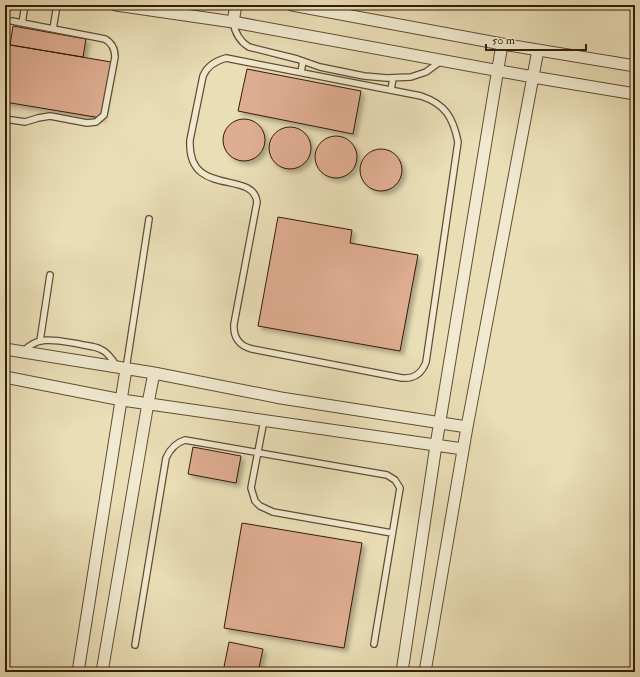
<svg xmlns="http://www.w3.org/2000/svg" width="640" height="677" font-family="'IM FELL Double Pica',serif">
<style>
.building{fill:#deac90;stroke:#331d08;filter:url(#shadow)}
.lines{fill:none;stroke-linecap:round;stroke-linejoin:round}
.lane-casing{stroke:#614d34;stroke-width:8}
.street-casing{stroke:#614d34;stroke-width:13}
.lane{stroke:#f1ead0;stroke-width:5.5}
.street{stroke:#f1ead0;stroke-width:11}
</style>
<defs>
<filter id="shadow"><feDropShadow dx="3.5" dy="3.5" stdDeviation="2" flood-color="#0004"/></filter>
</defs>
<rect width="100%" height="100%" fill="#eadeb6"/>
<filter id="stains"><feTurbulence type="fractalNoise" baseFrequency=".005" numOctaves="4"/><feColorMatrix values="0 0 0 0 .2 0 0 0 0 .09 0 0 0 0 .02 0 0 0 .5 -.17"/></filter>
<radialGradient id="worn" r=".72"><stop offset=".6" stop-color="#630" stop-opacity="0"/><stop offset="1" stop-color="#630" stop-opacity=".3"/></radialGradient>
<path class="building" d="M13,26L86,39L83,57L10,45Z
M5,44L111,62L101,118L5,102Z
M247,69L361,91L353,134L238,111Z
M223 140a21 21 0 1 1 42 0a21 21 0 1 1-42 0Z
M269 148a21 21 0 1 1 42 0a21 21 0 1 1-42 0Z
M315 157a21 21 0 1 1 42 0a21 21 0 1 1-42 0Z
M360 170a21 21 0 1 1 42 0a21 21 0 1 1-42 0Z
M278,217L352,230L350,243L418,255L400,351L258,326Z
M193,447L241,456L236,483L188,474Z
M242,523L362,543L344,648L224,628Z
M229,642L263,649L258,672H223Z"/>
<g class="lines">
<defs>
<path id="lane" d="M233,22C235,33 239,41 249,47L297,59L320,67L364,76L387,78L411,77L426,72L441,61
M22,23L25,5
M53,29L57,5
M226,58L421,96C445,104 453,117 458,142L426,362C422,373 415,379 402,378L252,349C239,346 233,337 234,324L257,202C253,169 187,199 190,140L203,76C207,66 215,61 226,58Z
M301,72L303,61
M391,90L393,78
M5,119L25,122L38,118L50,116L87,123L96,122L104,115L115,57C115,49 112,43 105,39L12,21
M40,341L50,275
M23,352C38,334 59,341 79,344C85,346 94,346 100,349C108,352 113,360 117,367
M126,369L149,219
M264,420L251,488L255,501L260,506L273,512L392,533
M135,645L166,458C170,449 175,443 185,440L387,475L395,480L400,488L374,644"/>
<path id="street" d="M116,5L233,22L533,77L635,94
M292,5L502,44L635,66
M233,22L236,5
M5,349L154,373L281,398L467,427
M5,377L122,400L463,449
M78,672L126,369
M102,672L148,403L154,373
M402,672L436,445L502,44
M425,672L467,427L538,50"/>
</defs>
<use href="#lane" class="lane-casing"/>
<use href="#street" class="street-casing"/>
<use href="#lane" class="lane"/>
<use href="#street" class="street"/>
</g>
<rect width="640" height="677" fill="none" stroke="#eadeb6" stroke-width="20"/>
<rect x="6" y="6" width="628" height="665" fill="none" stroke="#331d08" stroke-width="2"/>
<rect x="10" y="10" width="620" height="657" fill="none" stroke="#331d08"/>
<path d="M486 44v6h100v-6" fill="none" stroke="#331d08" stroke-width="2"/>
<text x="492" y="44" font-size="12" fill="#331d08" stroke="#f1ead0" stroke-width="3" paint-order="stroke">50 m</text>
<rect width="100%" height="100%" filter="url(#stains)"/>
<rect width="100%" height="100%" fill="url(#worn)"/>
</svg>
